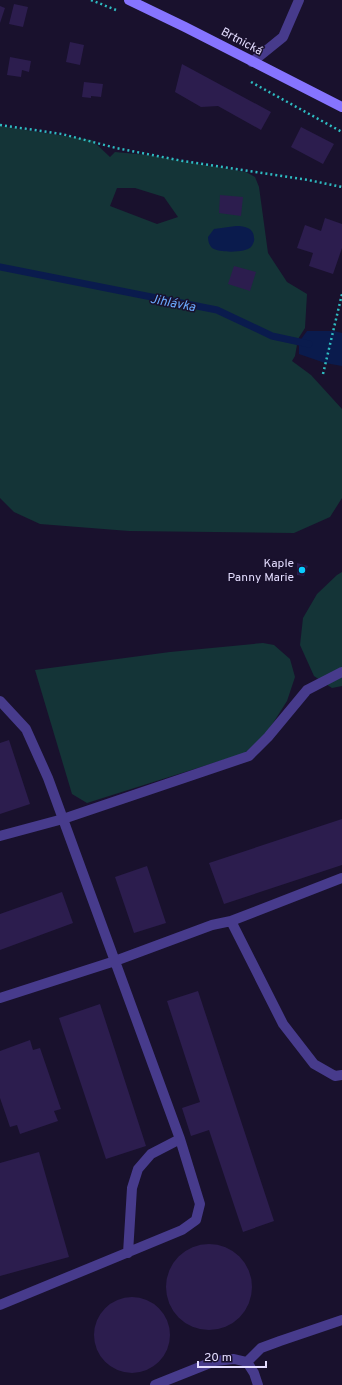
<svg xmlns="http://www.w3.org/2000/svg" width="342" height="1385" font-family="Overpass,sans-serif">
<style>
.green{fill:#143437;fill-rule:evenodd}
.water{fill:#0a1b4d}
.lines{fill:none;stroke-linecap:round;stroke-linejoin:round}
.stream{stroke:#0a1b4d;stroke-width:7}
.building{fill:#2c1d4e}
.path{stroke:#2ebbc1;stroke-width:2.5;stroke-dasharray:2 3;stroke-linecap:butt}
.lane{stroke:#473b8c;stroke-width:10}
.street{stroke:#473b8c;stroke-width:10}
.secondary{stroke:#8674ff;stroke-width:10}
.poi-dot{fill:#09ccff;stroke:#19112d;stroke-width:1.5}
.labels{text-anchor:middle;stroke-width:3;stroke-linejoin:round;paint-order:stroke}
.street-label{font-size:12px;fill:#e4ddff;stroke:#19112d}
.poi-label{font-size:12px;fill:#e4ddff;stroke:#19112d;text-anchor:end}
.water-label{font-size:13px;font-style:italic;fill:#6babff;stroke:#19112d}
</style>
<rect width="100%" height="100%" fill="#19112d"/>
<path class="green" d="M0,126L92,140L110,157L115,152L148,155L246,172L255,177L259,187L268,253L287,282L307,294L305,328L298,339L295,356L292,361L311,375L342,409V498L330,517L294,533L129,531L40,524L14,512L0,498ZM117,188H135L164,197L178,217L157,224L110,206Z
M342,572V686L332,688L314,676L300,645L303,618L317,594L337,575Z
M263,643L274,645L290,659L295,677L287,701L268,731L245,753L87,803L72,794L35,670L170,652Z"/>
<path class="water" d="M236,226C245,226 254,228 254,238C255,240 253,245 251,247C246,253 219,253 212,248C209,245 208,241 208,237L214,229Z
M307,331H334L342,333V366L325,363L299,354V342Z"/>
<g class="lines">
<path class="stream" d="M0,267L217,310L272,336L309,344"/>
</g>
<path class="building" d="M14,4L28,7L23,27L9,24Z
M0,6L5,8L0,23Z
M70,42L84,45L80,65L66,62Z
M10,57L31,61L29,72L22,70L21,77L7,75Z
M182,64L271,112L261,130L218,106L201,107L175,92Z
M84,82L103,84L101,97L91,96V98L82,97Z
M301,127L334,144L323,164L291,147Z
M220,195L243,197L241,216L219,213Z
M325,218L342,224V248L333,274L309,266L313,253L297,248L305,225L321,231Z
M234,266L256,272L250,291L228,284Z
M297,563L308,566L304,576L297,575Z
M9,740L30,804L0,814V743Z
M342,819V865L224,904L209,863Z
M147,866L166,923L134,933L115,877Z
M62,892L73,923L0,950V914Z
M198,991L274,1221L243,1232L209,1130L191,1136L182,1108L200,1102L167,1001Z
M100,1004L146,1146L106,1159L59,1018Z
M30,1040L33,1050L40,1048L61,1109L54,1111L58,1121L20,1134L17,1125L10,1127L0,1098V1051Z
M39,1152L69,1257L0,1276V1163Z
M166 1287a43 43 0 1 1 86 0a43 43 0 1 1-86 0Z
M94 1335a38 38 0 1 1 76 0a38 38 0 1 1-76 0Z"/>
<g class="lines">
<path class="path" d="M91,0L116,10
M251,82L342,132
M0,125L62,134L116,148L183,161L308,180L342,187
M323,374L342,294"/>
<path class="lane" d="M0,701L26,729L48,778L180,1139L200,1204L196,1220L182,1230L0,1305
M0,836L63,819L249,756L268,737L307,690L342,672
M231,921L342,878
M0,998L115,961L212,925L231,921L283,1024L314,1064L335,1076L342,1075
M128,1253L132,1188L138,1169L151,1154L180,1139
M247,1362L261,1348L280,1341L342,1320
M155,1385L215,1361L234,1359L247,1362L254,1373L258,1385"/>
<path class="street" d="M252,62L283,37L299,0"/>
<path class="secondary" d="M129,0L185,27L342,107"/>
</g>
<circle class="poi-dot" cx="302" cy="570" r="4"/>
<g class="labels">
<g class="street-label">
<text transform="translate(242 41) rotate(28)" y="4">Brtnická</text>
</g>
<g class="poi-label">
<text x="294" y="567">Kaple<tspan x="294" dy="14">Panny Marie</tspan></text>
</g>
<g class="water-label">
<text transform="translate(173 302) rotate(11)" y="5">Jihlávka</text>
</g>
</g>
<path d="M198 1361v6h68v-6" fill="none" stroke="#e4ddff" stroke-width="2"/>
<text x="204" y="1361" font-size="12" fill="#e4ddff" stroke="#19112d" stroke-width="3" paint-order="stroke">20 m</text>
</svg>
